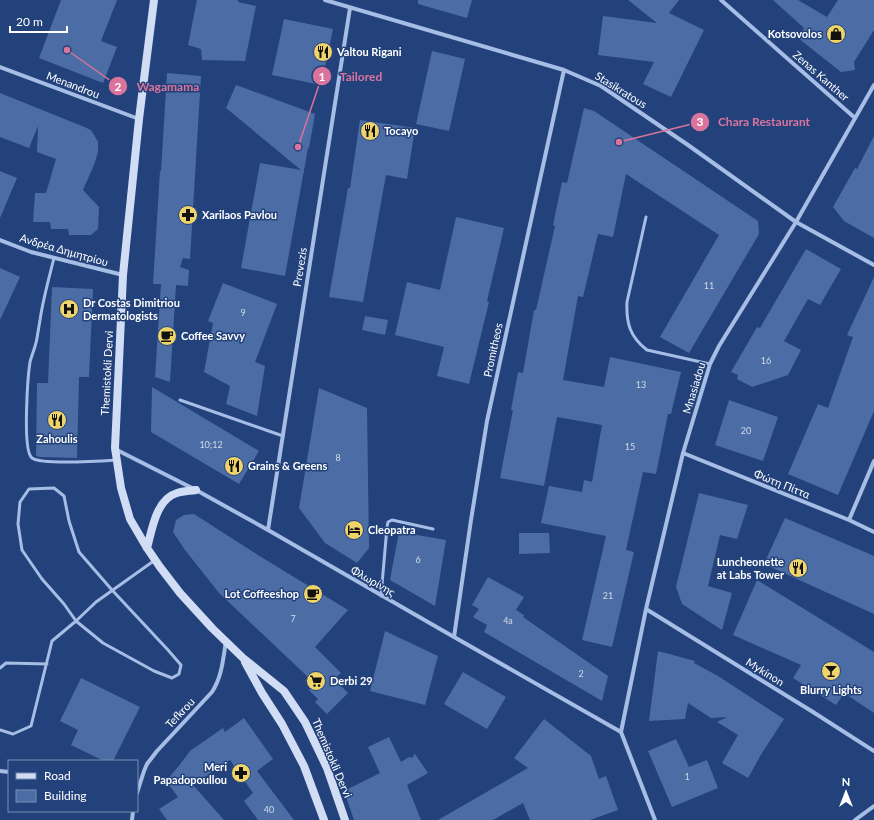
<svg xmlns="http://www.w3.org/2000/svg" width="874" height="820" font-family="Lato,sans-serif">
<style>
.building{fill:#4b6ca4}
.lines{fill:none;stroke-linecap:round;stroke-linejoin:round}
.lane{stroke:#a6bde5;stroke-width:3}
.street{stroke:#a6bde5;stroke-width:4}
.secondary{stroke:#d0ddf4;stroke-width:8}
.labels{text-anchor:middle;stroke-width:3;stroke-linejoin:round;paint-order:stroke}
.number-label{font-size:9px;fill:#d2dae8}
.poi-label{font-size:11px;font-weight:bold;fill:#fff;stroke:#23427b;text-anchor:start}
.street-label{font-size:11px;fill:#fff;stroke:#23427b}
.leader{fill:none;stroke:#da749d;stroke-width:1.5}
.callout-dot{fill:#da749d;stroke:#23427b;stroke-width:1.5}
.mark-label{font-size:12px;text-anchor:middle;font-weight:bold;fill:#fff}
.callout-label{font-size:12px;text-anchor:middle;font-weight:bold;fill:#da749d;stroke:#23427b;stroke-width:3;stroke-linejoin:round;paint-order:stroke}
</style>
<rect width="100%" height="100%" fill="#23427b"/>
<path class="building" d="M61,0H117L101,41L117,47L103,83L39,58Z
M197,0H238V2L256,6L245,61L202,60L201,49L188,45Z
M418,0H472L467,18L418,4Z
M628,0H679L669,13L704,30L671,97L643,84L654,62L598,55L603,16L657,23Z
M773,0H798L827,17L838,0H874V30L854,62L855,70L841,72L798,38L804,28Z
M284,19L333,29L321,85L272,75Z
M432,51L465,59L449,131L416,124Z
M167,73L201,76L190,259L183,258L180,267L189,270L188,286L176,285L170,382L155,377L161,284H153L160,171H161Z
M236,85L315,114L309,148H308L285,276L241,268L260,163L301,170L226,108Z
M0,93L82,126L91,130L94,135L98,142V152L94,165L83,190L99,207L98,229L91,235H69L68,229H51L50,222H33L35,193H46L56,159L37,152L38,126L29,148L0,137Z
M584,108L594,111L758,221L759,234L689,353L660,337L719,235L626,174L613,237L598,234L583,297L578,296L563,380L604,387L610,357L681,372L671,414H668L656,474L643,472L626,550L634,552L612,647L582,640L606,536L541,523L549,486L582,492L584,480L592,482L602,425L557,417L544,486L500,478L513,410H511L518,372L523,373L534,310H536L555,226L553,225L562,182L567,183Z
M360,120L415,128L407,179L386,175L363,302L329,297L348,188H350Z
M874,136V238L844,221L833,207L855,168L857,169Z
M0,171L17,178L0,218Z
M456,217L504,228L487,301L489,302L469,384L437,376L444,347L395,335L407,282L440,290Z
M806,249L841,269L820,305L808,299L784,341L801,350L788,375L752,387L737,379L738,375L731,372L757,327L760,328Z
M0,268L20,277L0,320Z
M874,277V411L838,495L788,474L818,404L828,408L853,337L847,335Z
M223,283L277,304L255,362L265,366L257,416L226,404L230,386L204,372L213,323L208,321Z
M52,287L93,289L89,377H79L77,458L40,457L36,456L37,383H48Z
M365,316L388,320L385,335L362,330Z
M152,387L259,451L239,484L151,432Z
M319,388L367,408L369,548L357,563L325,543L299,508Z
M729,400L778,417L763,461L715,445Z
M699,493L748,505L737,539L720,535L708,586L732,593L722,630L682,604L676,587Z
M194,514L258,555L348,610L315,647L341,673L334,679L348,693L327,714L315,702L318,699L309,690L312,687L305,681L308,677L219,593L185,550L173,532L176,520L184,515Z
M785,518L874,556V614L764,564Z
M399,532L446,540L435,606L390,580Z
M519,533H549L550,553L519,554Z
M488,577L524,597L516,610L524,615L523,617L608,676L602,701L484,632L487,625L473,617L479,609L472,605Z
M757,580L874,652V713L844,693L836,705L793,678L801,665L733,635Z
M385,631L438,656L425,705L370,691Z
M658,651L695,661L694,663L718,676L784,719L762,753L748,778L722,763L738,735L717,722L727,717L711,718L688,703L685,719L649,721Z
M463,672L506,697L487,729L444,704Z
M81,678L140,707L113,761H104L71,745L78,730L60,721Z
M244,718L273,759L257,771L294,820H258L244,801L253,793L230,760L193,785L224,820H167L159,809L178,797L166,781L178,767L190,751L223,728L225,732Z
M544,719L591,756L599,779L606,776L618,810L590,820H530L523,803L493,820H438L528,768L514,758Z
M389,737L401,762L409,757L412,758L415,754L428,773L407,785L421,820H354L344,791L380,773L368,747Z
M676,739L689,767L707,760L718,788L672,807L648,751Z"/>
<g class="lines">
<path class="lane" d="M646,217L627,302C626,323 630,337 647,350L710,364
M54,258C49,278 43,299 40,320C39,326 38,332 37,338C36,346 32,354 30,362C28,375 22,451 32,458C42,465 102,461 117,460
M180,400L283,436
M54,488L64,496L69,521L79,552L112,590L168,650L181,665L179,674L172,678L154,671L103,643L76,621L64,604L42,579L22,550L18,524L20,502L29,489Z
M381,596L387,527L388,522L392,520L433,529
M0,668L6,663L47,664
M0,730L13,734L31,726L52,641L76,621L96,602L155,560"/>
<path class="street" d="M325,0L564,70L601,86L688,145L796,222L874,265
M721,0L855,118
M0,67L139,119
M0,240L31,252L123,275
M115,449L196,490L268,530L454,637L621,732
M683,453L849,520L874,532
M849,520L874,461
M268,530L350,8
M646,609L813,712L874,751
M454,637L471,520L487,421L564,70
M621,732L646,609L683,453L710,364L719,346L796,222L874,85
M621,732L655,820
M0,771L9,772
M137,793L144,771L147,764L157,751L212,692C222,677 223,659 226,641
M132,820L133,811
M855,820L874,806"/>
<path class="secondary" d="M154,0L139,119L123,275L115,448L121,488L130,519L147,548L160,567L180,593L212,628L243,658L284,691L305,722L327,768L345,820
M147,548C152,530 156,499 177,493C183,491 190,491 196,490
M245,662L262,693L282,724L304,766L324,820"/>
</g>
<defs>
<symbol id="shop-disc" viewBox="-11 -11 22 22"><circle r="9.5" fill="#efd46a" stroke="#23427b"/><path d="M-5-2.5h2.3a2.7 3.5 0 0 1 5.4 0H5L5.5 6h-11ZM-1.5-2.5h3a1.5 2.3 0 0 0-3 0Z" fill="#111"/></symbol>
<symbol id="restaurant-disc" viewBox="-11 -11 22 22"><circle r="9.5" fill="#efd46a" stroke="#23427b"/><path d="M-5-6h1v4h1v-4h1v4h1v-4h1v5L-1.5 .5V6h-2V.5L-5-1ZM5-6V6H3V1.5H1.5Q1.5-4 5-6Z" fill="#111"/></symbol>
<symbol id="pharmacy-disc" viewBox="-11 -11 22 22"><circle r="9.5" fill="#efd46a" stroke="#23427b"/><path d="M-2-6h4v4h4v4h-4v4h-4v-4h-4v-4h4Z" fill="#111"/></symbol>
<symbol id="hospital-disc" viewBox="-11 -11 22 22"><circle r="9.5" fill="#efd46a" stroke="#23427b"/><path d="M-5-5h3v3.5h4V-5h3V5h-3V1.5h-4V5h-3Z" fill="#111"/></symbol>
<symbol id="cafe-disc" viewBox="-11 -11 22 22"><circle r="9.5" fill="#efd46a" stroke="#23427b"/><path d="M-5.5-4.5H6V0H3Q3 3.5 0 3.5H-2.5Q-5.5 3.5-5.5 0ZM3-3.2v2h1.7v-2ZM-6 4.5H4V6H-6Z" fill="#111"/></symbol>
<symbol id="hotel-disc" viewBox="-11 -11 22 22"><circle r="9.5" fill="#efd46a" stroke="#23427b"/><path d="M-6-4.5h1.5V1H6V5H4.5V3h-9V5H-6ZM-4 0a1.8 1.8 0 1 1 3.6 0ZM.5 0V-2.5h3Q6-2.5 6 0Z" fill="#111"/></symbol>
<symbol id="bar-disc" viewBox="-11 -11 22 22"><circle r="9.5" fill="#efd46a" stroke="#23427b"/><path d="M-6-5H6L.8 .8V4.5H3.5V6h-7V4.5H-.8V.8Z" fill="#111"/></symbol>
<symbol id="supermarket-disc" viewBox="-11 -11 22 22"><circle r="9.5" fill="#efd46a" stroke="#23427b"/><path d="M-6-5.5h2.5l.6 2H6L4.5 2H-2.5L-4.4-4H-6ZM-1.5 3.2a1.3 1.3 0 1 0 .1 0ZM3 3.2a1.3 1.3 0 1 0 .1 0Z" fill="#111"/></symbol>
</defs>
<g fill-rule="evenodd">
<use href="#shop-disc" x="825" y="23" width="22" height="22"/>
<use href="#restaurant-disc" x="312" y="41" width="22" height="22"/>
<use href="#restaurant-disc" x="359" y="120" width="22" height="22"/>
<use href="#pharmacy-disc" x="177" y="204" width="22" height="22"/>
<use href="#hospital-disc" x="58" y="298" width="22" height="22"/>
<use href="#cafe-disc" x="156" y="325" width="22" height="22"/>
<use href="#restaurant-disc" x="46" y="409" width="22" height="22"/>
<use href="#restaurant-disc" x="223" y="455" width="22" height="22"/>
<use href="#hotel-disc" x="343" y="519" width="22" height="22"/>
<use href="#restaurant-disc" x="787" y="557" width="22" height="22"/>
<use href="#cafe-disc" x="302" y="583" width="22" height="22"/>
<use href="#bar-disc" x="820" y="660" width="22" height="22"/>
<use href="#supermarket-disc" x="305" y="670" width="22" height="22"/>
<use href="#pharmacy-disc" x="230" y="762" width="22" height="22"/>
</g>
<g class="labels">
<g class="number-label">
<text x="709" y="289">11</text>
<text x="243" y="316">9</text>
<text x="766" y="364">16</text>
<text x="641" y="388">13</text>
<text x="746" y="434">20</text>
<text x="211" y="448">10;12</text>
<text x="630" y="450">15</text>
<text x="338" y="461">8</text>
<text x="418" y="563">6</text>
<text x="608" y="599">21</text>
<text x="293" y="622">7</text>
<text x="508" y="624">4a</text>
<text x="581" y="677">2</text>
<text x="687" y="780">1</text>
<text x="269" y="813">40</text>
</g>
<g class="poi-label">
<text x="822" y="38" text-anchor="end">Kotsovolos</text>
<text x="337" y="56">Valtou Rigani</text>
<text x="384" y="135">Tocayo</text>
<text x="202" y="219">Xarilaos Pavlou</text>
<text x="83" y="307">Dr Costas Dimitriou<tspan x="83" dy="13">Dermatologists</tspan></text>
<text x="181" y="340">Coffee Savvy</text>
<text x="57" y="443" text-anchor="middle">Zahoulis</text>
<text x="248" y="470">Grains &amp; Greens</text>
<text x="368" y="534">Cleopatra</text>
<text x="784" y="566" text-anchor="end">Luncheonette<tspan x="784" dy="13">at Labs Tower</tspan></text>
<text x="299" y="598" text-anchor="end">Lot Coffeeshop</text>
<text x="330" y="685">Derbi 29</text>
<text x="831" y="694" text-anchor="middle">Blurry Lights</text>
<text x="227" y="771" text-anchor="end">Meri<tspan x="227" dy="13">Papadopoullou</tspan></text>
</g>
<g class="street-label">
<text transform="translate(821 76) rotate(41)" y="4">Zenas Kanther</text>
<text transform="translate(73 85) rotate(21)" y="4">Menandrou</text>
<text transform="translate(621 90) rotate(32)" y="4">Stasikratous</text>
<text transform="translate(64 250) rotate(16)" y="4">Ανδρέα Δημητρίου</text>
<text transform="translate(300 267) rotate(-81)" y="4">Prevezis</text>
<text transform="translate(493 350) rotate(-78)" y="4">Promitheos</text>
<text transform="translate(107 373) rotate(-87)" y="4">Themistokli Dervi</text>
<text transform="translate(694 388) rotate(-73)" y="4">Mnasiadou</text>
<text transform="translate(782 484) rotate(22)" y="4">Φώτη Πίττα</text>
<text transform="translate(373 581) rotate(30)" y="4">Φλωρίνης</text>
<text transform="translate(765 672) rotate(32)" y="4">Mykinon</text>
<text transform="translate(180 713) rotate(-47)" y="4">Tefkrou</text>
<text transform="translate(332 758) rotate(67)" y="4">Themistokli Dervi</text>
</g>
</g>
<path class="leader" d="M298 147L322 76M67 50L118 86M619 142L700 122"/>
<g class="callout-dot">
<circle cx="298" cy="147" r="4"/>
<circle cx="67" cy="50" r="4"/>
<circle cx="619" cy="142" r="4"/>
<circle cx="322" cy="76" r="10"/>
<circle cx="118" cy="86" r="10"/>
<circle cx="700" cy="122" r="10"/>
</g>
<g class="mark-label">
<text x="322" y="81">1</text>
<text x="118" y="91">2</text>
<text x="700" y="126">3</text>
</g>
<g class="callout-label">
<text x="361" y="81">Tailored</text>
<text x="168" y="91">Wagamama</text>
<text x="764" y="126">Chara Restaurant</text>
</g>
<rect x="8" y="760" width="130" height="52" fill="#23427b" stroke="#7b8eb0"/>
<rect x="16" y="773" width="20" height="6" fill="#d0ddf4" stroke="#7b8eb0"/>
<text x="44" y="780" font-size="12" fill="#ffffff">Road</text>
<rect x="16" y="790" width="20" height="12" fill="#4b6ca4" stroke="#7b8eb0"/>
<text x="44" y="800" font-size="12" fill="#ffffff">Building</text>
<g transform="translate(846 792)" stroke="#23427b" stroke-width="3" paint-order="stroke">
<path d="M0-3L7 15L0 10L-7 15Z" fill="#ffffff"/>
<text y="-6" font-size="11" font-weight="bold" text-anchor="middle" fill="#ffffff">N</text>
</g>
<path d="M10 26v6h57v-6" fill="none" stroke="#ffffff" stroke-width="2"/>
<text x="16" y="26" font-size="12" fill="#ffffff" stroke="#23427b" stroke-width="3" paint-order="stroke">20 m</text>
</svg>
